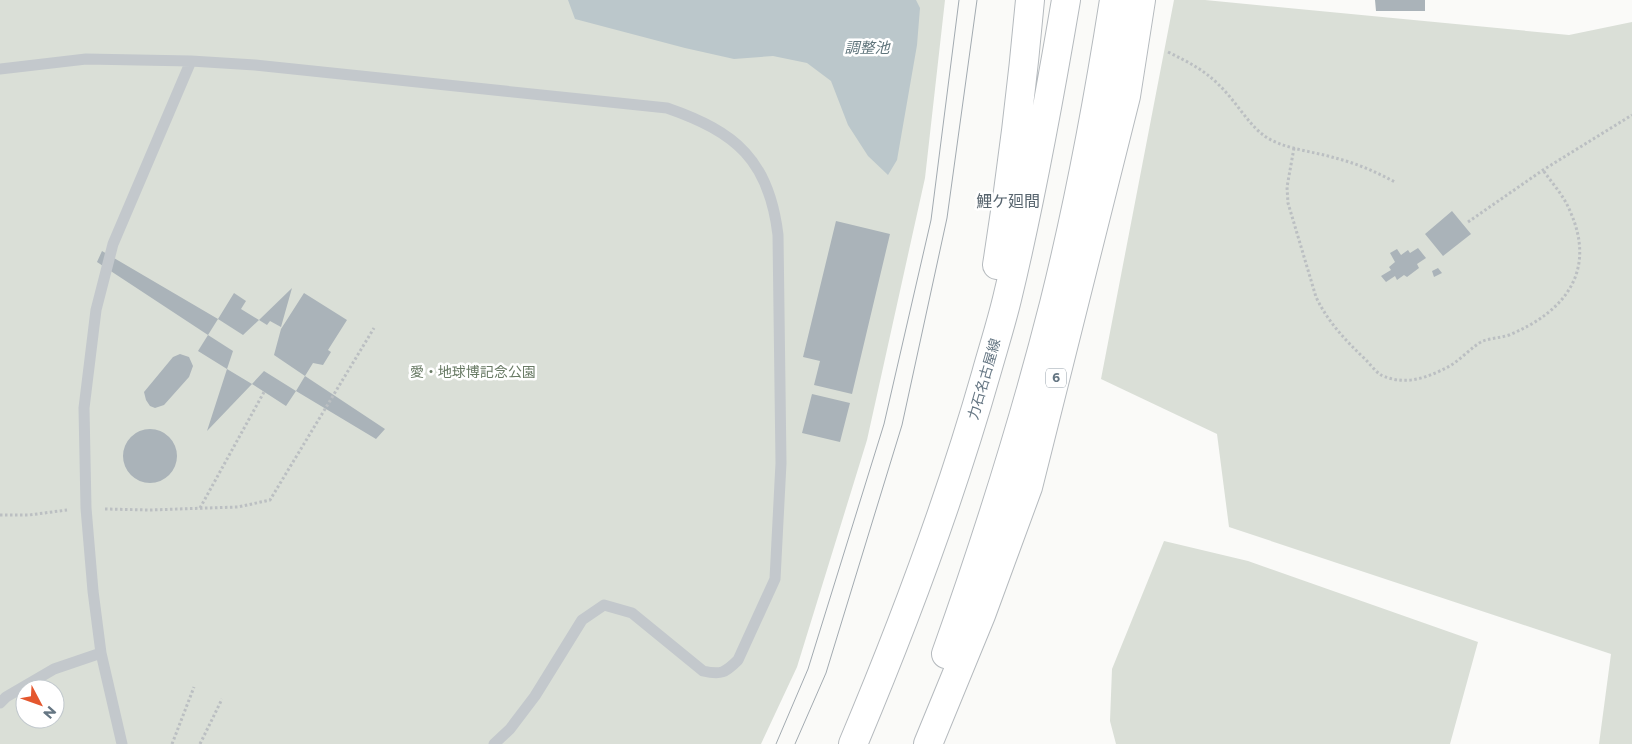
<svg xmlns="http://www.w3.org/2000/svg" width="1632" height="744" font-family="Montserrat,'Noto Sans JP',sans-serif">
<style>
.green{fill:#dadfd7;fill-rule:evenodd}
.water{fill:#bbc7cb}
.building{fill:#aab3b9}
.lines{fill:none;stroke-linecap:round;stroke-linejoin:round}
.primary-casing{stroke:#b5babe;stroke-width:30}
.path{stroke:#bbbfc2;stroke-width:3;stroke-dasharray:2.5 2.5;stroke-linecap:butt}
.lane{stroke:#c3c8cc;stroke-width:11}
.primary{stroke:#fff;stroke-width:28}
.tram{stroke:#a2aab0;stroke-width:1}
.labels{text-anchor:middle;stroke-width:5;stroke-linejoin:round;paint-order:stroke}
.shield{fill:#fff;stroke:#939fa8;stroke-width:1}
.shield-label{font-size:12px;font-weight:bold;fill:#657683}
.park-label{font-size:14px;fill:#687a64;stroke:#fff}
.street-label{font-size:14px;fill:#657683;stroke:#fff}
.water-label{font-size:15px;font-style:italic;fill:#60757c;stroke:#fff}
.quarter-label{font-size:16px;fill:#57646e;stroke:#fff}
</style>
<rect width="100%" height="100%" fill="#fafaf8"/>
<path class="green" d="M0,0H945L925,178L867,440L797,667L761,744H0ZM25,689H55V719H25Z
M1174,0H1205L1569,35L1632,22V744H1599L1611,654L1229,527L1217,434L1101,379Z
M1164,541L1248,561L1478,642L1450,744H1116L1110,721L1112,669Z"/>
<path class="water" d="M568,0H916L920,8L917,45L897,160L888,175L868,156L848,125L831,81L807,63L773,56L734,59L685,48L575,19Z"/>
<path class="building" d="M1375,0H1425V11H1376Z
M1452,211L1471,234L1443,256L1425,234Z
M836,221L890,234L852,394L814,385L820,361L803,357Z
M1418,248L1426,258L1417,264L1419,268L1407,277L1404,275L1397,280L1395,276L1386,282L1381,276L1391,270L1389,267L1395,262L1390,253L1397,249L1401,255L1408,250L1410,253Z
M102,251L218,319L208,335L97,262Z
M1438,268L1442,273L1434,277L1432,271Z
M292,288L281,327L270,321L267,325L259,320L243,335L218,319L234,293L246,301L241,309L259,320Z
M304,293L347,320L328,350L331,352L323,365L313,363L305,376L274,355L281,329Z
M208,335L233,351L227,369L252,384L207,431L227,369L198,351Z
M180,354L189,357L193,366L189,377L164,405L155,408L150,406L146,400L144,392L173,357Z
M264,371L296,391L286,406L252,384Z
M305,376L385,429L376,439L296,391Z
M812,394L850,403L840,442L802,433Z
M123 456a27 27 0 1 1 54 0a27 27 0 1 1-54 0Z"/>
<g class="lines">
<defs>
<path id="primary" d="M997,265C1011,177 1022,89 1030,0
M946,654C987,539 1024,422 1054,304C1079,204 1098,102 1114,0
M853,744C904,623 950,500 986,374C993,349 1001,324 1007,299C1031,200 1049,100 1066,0
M928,744L981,615L1028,487L1126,96L1141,0"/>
</defs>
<use href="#primary" class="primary-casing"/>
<path class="path" d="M1168,52C1188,62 1203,69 1219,85C1234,99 1247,122 1262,134C1280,149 1313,151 1335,158C1356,163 1376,172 1395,182
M1294,148L1287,187L1288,203L1316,297C1328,322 1345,340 1365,359C1370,364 1375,371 1381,375C1385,377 1394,380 1399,380C1415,382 1432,375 1446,368C1459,362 1472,346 1483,341C1491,338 1500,338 1509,335C1565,312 1597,271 1570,211C1564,196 1552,183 1543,170
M1468,222L1543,170L1632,115
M200,508L264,392
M105,509L149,510L238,507L270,500L374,328
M0,515H29L67,510
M172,744L194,687
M200,744L222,699"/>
<path class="lane" d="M0,69L86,59L191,61L255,65L667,108C736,132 769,160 778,235L781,463L775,579L738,660C725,673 721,675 703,671L632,613L604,605L582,620L535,696L510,729L494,744
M0,703L6,697L54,669L101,653
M122,744L101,653L93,591L86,508L84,408L96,310L113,244L191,61"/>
<use href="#primary" class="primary"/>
<path class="tram" d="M776,744L808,669L884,424L931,220L959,0
M795,744L826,673L902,425L947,218L977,0"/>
</g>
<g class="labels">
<rect class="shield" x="1046" y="368.5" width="20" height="19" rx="4"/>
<g class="shield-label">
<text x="1056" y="382">6</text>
</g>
<g class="park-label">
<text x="473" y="377">愛・地球博記念公園</text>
</g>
<g class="street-label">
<text transform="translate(984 379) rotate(-74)" y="5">力石名古屋線</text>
</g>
<g class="water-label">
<text x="867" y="53">調整池</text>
</g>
<g class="quarter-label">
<text x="1008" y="207">鯉ケ廻間</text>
</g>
</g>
<g transform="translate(40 704) rotate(131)"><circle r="24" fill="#ffffff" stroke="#c1c8cd"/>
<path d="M0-4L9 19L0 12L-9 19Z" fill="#e4572e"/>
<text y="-8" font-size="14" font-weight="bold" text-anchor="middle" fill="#657683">N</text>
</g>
</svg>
